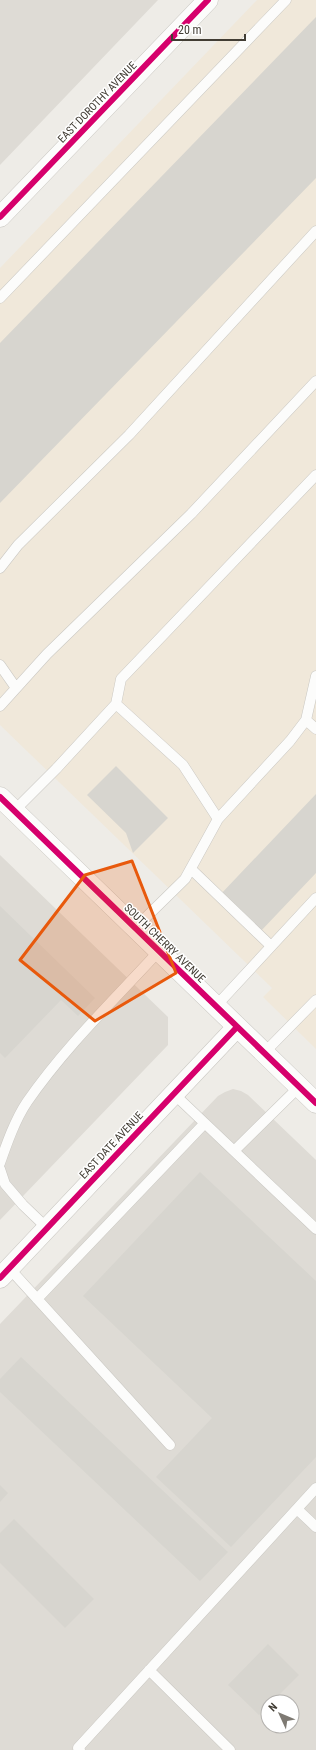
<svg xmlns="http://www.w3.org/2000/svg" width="316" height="1750" font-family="'Roboto Condensed',sans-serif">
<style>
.commercial{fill:#f0e8da}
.industrial{fill:#dedbd5;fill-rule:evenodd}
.building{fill:#d7d5cf}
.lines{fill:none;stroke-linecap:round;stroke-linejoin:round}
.service-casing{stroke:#cac8c3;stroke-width:11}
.minor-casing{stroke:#cac8c3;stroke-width:21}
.service{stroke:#fcfcfb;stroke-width:10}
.minor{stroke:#fcfcfb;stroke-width:20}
.cycleway-casing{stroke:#fff;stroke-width:8}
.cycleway{stroke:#d6006c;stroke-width:6}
.marked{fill:#e8590c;fill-opacity:0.2;stroke:#e8590c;stroke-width:3;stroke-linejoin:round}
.labels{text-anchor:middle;stroke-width:3;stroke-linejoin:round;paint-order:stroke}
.street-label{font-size:11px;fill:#423d34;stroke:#fff}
</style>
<rect width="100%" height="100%" fill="#eeece7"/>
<path class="commercial" d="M257,0H316V1049L263,997L272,988L0,725V268Z"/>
<path class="industrial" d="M0,0H158L0,165Z
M0,855L168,1017V1045L0,1220Z
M233,1089L241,1091L248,1095L316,1160V1750H0V1324L218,1096L225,1092ZM268,1702H292V1726H268Z"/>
<path class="building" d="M316,17V178L0,503V343Z
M116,766L168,818L133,853L126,833L87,795Z
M316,794V873L259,933L219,896Z
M0,906L95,998L78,1016L61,1000L5,1058L0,1053Z
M200,1172L316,1281V1457L231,1547L156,1477L212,1418L83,1296Z
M21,1357L228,1552L200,1581L0,1392V1379Z
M0,1485L8,1493L0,1502Z
M14,1519L94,1599L65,1628L0,1563V1533Z
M268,1644L299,1675L272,1702H268V1706L259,1715L228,1685Z"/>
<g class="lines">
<defs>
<path id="service" d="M0,298L286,0
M0,568L18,545L129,435L316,231
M0,665L16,688
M116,704L183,765L218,819L185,879L135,928
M0,706L47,654L191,514L316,381
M306,720L316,729
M14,811L56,769L116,704L121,679L316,475
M218,819L290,741L306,720L316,676
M191,869L271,946
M216,1006L316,898
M264,1053L316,1000
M174,1094L316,1229
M234,1151L299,1087
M0,1163C7,1143 15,1120 27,1102C65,1047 114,1000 159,951
M0,1169L5,1184L23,1205L47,1228
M9,1268L170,1445
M37,1299L204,1124
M298,1510L316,1527
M149,1670L230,1750
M80,1750L78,1748L316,1488"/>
<path id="minor" d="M0,217L208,0
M0,797L316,1103
M0,1278L237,1027"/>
</defs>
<use href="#service" class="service-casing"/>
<use href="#minor" class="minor-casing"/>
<use href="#service" class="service"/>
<use href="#minor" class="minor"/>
<defs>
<path id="cycleway" d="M0,217L208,0
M0,797L316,1103
M0,1278L237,1027"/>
</defs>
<use href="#cycleway" class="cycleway-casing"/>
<use href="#cycleway" class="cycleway"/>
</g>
<path class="marked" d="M132,861L176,973L95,1021L20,960L85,875Z"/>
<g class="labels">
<g class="street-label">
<text transform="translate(97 102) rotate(-46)" y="4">EAST DOROTHY AVENUE</text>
<text transform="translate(165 943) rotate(44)" y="4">SOUTH CHERRY AVENUE</text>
<text transform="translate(111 1145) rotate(-47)" y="4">EAST DATE AVENUE</text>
</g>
</g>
<g transform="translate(280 1714) rotate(314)"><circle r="19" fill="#ffffff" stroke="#b3b1ae"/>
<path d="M0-3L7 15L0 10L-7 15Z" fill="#7e7a73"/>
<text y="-6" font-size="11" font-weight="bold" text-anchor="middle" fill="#423d34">N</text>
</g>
<path d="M172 34v6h73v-6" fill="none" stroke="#423d34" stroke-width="2"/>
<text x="178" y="34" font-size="12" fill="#423d34" stroke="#ffffff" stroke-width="3" paint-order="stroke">20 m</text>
</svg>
